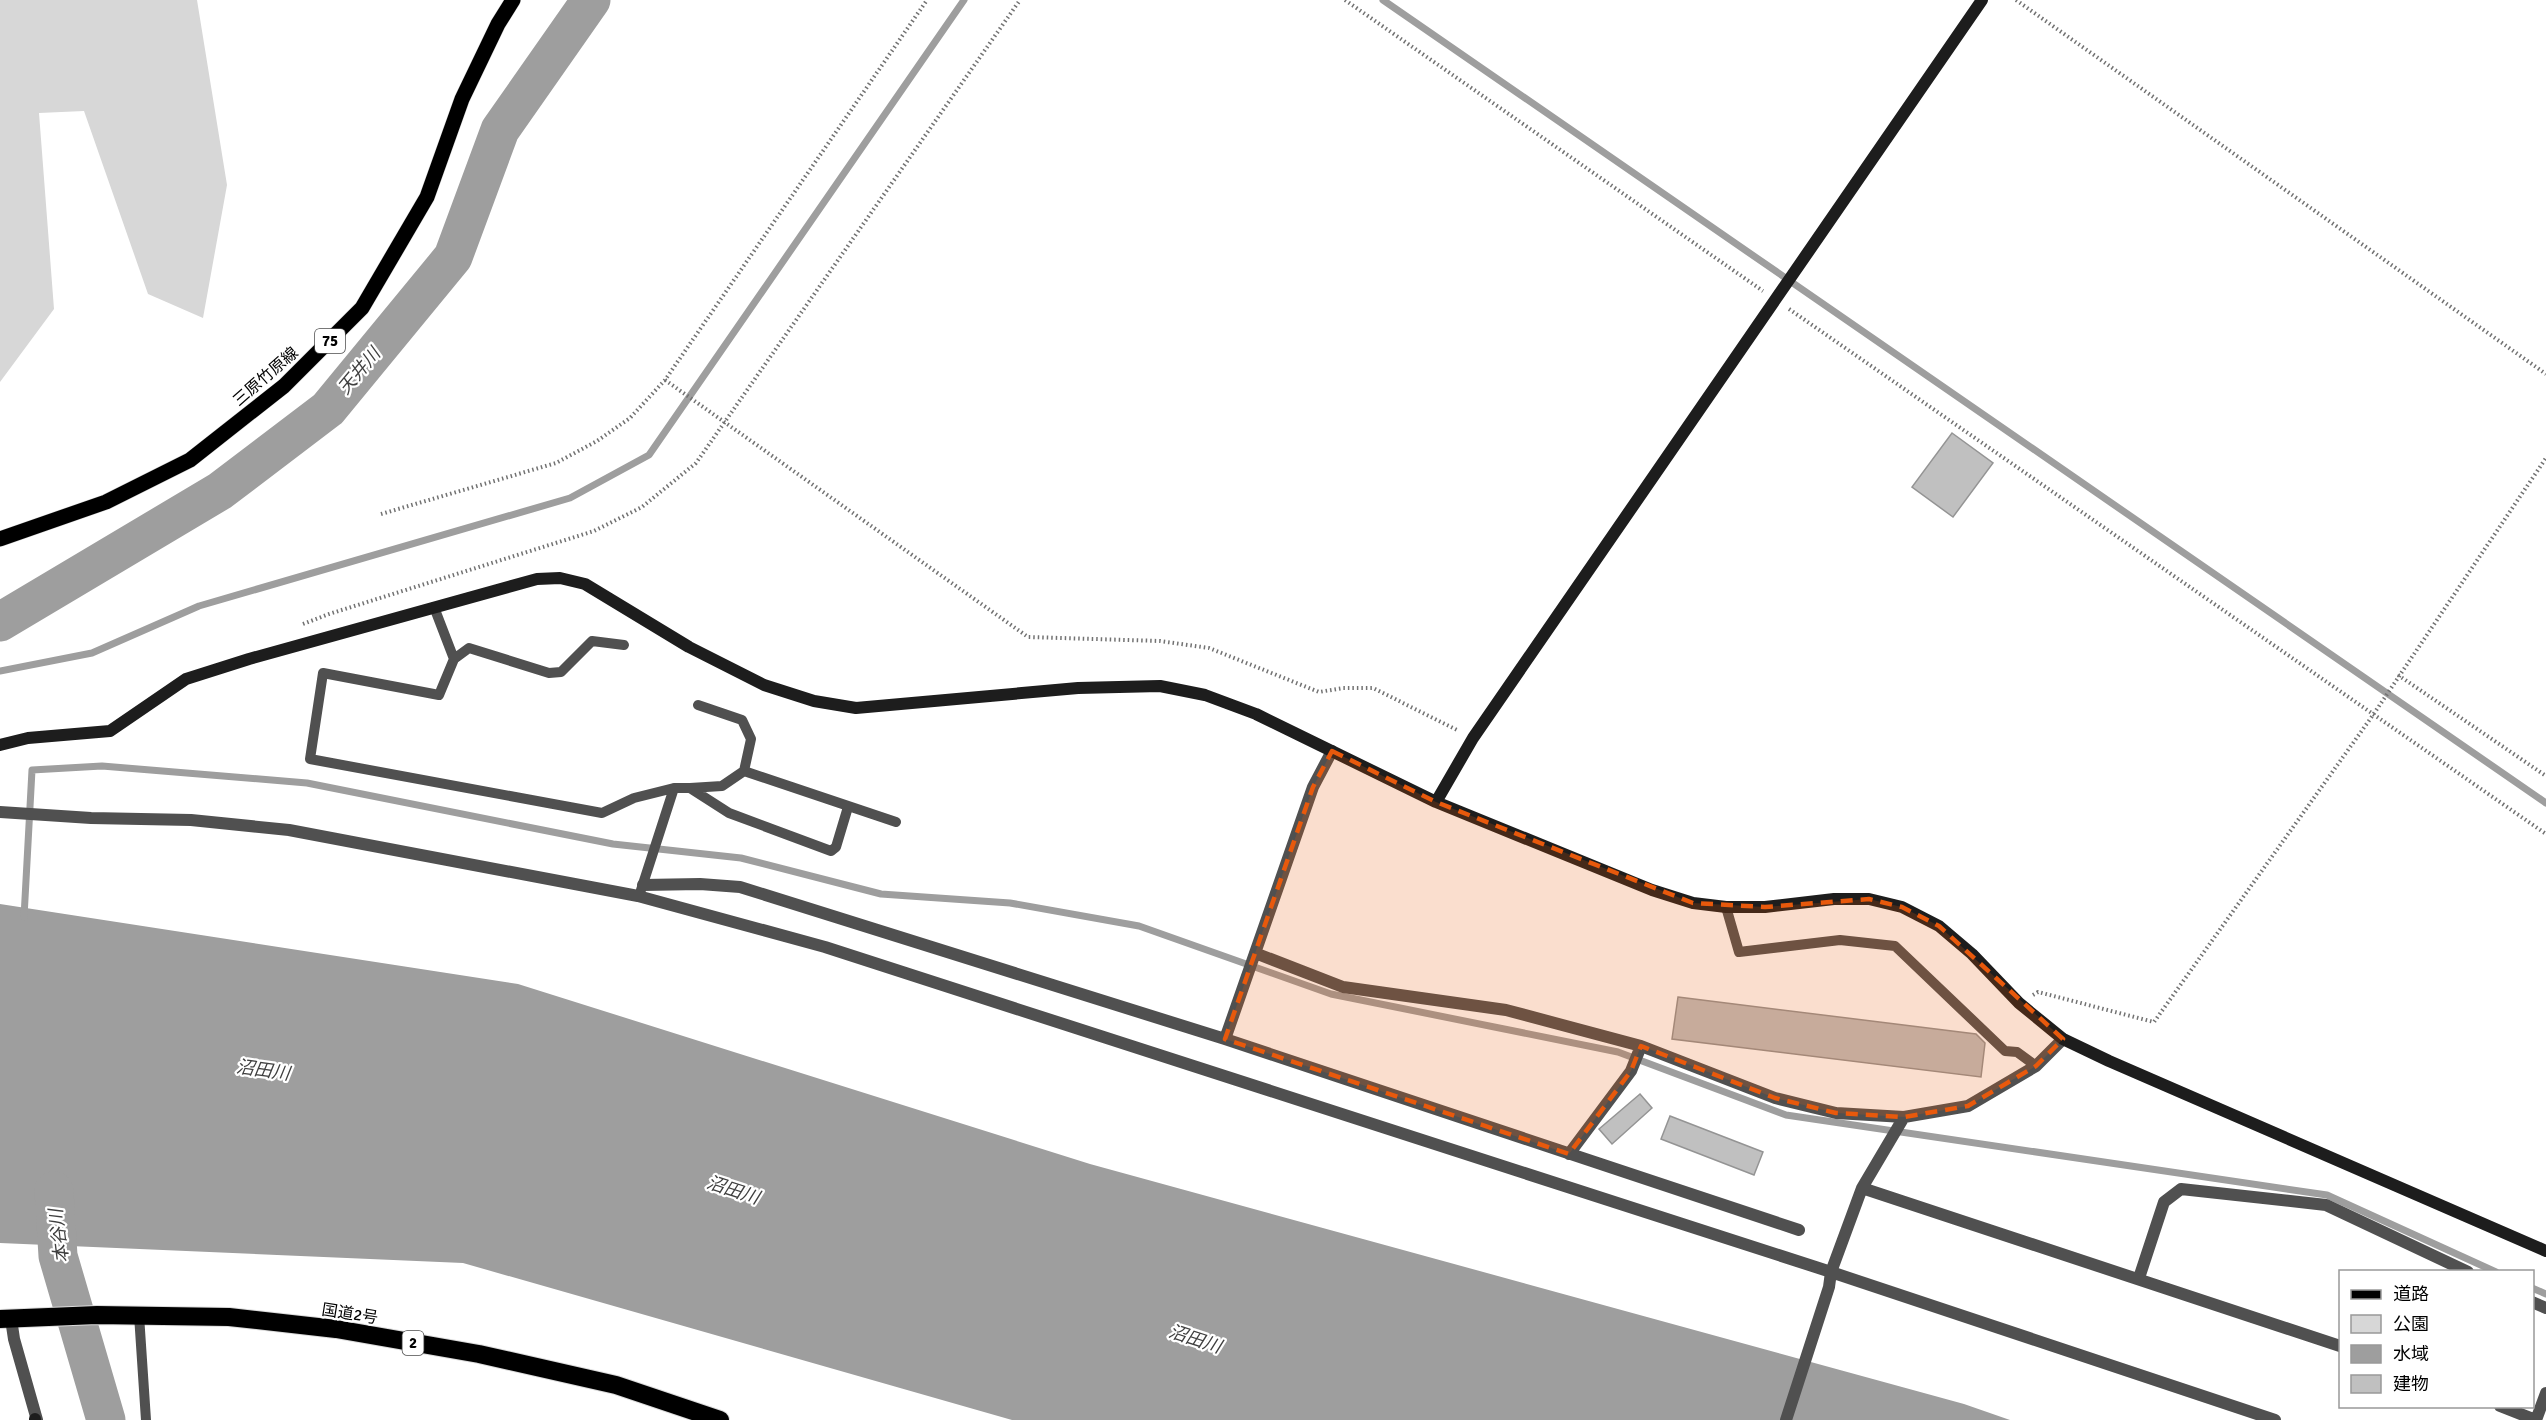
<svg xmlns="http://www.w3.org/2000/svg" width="2546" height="1420" font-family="Signika,'Noto Sans JP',sans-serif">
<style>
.green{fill:#d7d7d7}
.water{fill:#9e9e9e}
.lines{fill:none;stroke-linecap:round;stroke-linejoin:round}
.stream{stroke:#9e9e9e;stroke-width:7}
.river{stroke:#9e9e9e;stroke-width:39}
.building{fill:#c0c0c0;stroke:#949494;stroke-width:1.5}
.primary-casing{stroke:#dbdbdb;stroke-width:16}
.highway-casing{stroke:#dbdbdb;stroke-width:20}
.path{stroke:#727272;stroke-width:4;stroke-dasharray:1.5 3;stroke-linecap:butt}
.lane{stroke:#505050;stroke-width:10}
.street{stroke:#505050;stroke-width:12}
.secondary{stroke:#1d1d1d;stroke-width:12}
.primary{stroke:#000;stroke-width:15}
.highway{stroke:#000;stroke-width:18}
.marked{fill:#e8590c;fill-opacity:0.2;stroke:#e8590c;stroke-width:4.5;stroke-dasharray:12 8;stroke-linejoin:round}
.labels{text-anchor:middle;stroke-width:4.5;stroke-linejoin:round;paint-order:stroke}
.shield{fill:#fff;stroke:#4c4c4c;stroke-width:1.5}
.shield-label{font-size:15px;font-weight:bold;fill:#000}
.street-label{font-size:16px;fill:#000;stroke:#fff}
.water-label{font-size:18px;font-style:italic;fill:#3f3f3f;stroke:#fff}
</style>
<rect width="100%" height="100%" fill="#fff"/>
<path class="green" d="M0,0H197L227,185L203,318L148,294L84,111L39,113L54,309L0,382Z"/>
<path class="water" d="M0,904L518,984L1090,1164L1964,1404L2010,1420H1012L463,1263L0,1243Z"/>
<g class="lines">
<path class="stream" d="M1383,0L2546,803
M0,671L92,653L199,606L570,498L649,455L964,0
M24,917L32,770L102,766L307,783L613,844L741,858L881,894L1010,903L1139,926L1331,994L1618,1052L1786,1115L2327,1195L2496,1272
M2532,1288L2546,1294"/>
<path class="river" d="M0,622L220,491L328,409L453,257L500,130L591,0
M54,1191L58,1256L106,1420"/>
</g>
<path class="building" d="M1952,433L1993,463L1953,517L1912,487Z
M1678,997L1976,1034L1985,1043L1981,1077L1672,1039Z
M1640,1094L1652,1108L1612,1144L1599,1129Z
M1670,1116L1763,1152L1754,1175L1661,1139Z"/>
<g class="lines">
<defs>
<path id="primary" d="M0,539L106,502L190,460L284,386L362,308L427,197L462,99L498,24L513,0"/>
<path id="highway" d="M0,1319L97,1315L229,1317L336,1329L479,1354L616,1385L720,1420"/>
</defs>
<use href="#primary" class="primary-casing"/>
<use href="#highway" class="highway-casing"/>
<path class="path" d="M1345,0L1763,291
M2016,0L2546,374
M1789,309L2546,834
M665,380L1028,637L1160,641L1209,648L1319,692L1343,688H1373L1459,731
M381,514L556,463L597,441L630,418L665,380L927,0
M303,624L329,614L594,531L642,507L696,463L1020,0
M2398,675L2546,776
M2033,995L2038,992L2154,1022L2373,715L2546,458"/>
<path class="lane" d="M434,607L454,659L439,695L323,673L310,759L602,813L634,798L674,788
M454,659L469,648L549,673L561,672L592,641L624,645
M744,771L896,822
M690,788L722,786L744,771L751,739L742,720L698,705
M641,890L674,788H690L729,813L831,851L836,847L848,807
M1726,907L1739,952L1840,940L1895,946L2005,1051L2017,1052L2036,1066
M139,1315L146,1420"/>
<path class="street" d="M0,812L91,818L191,820L289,830L638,896L825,947L1831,1272L2275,1420
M643,885L700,884L740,887L1225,1039L1799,1230
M1255,953L1343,987L1506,1010L1641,1046L1775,1098L1836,1113L1904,1117L1968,1106L2036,1066L2063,1039
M1225,1039L1313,787L1332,751
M1569,1154L1631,1071L1641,1046
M1862,1188L2340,1346
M2139,1278L2164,1202L2181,1189L2326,1205L2468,1272
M2532,1302L2546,1308
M11,1319L14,1339L37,1420
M2500,1406L2536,1420L2546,1393
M1786,1420L1829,1287L1831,1272L1862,1188L1904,1117"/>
<path class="secondary" d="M0,745L28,738L110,731L186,679L249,659L537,579L560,578L585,584L689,647L764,685L814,701L856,708L1078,688L1160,686L1205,695L1256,714L1436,802L1652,890L1693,903L1726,907H1765L1834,899H1869L1902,907L1939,926L1972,954L2019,1003L2063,1039L2109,1061L2546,1251
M1436,802L1473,738L1982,0
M35,1420V1419"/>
<use href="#primary" class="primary"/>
<use href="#highway" class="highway"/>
</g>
<path class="marked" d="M1332,751L1436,802L1693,903L1765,907L1869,899L1902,907L1939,926L2063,1039L2036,1066L1968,1106L1904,1117L1836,1113L1775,1098L1641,1046L1631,1071L1569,1154L1225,1039L1313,787Z"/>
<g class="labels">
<g class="shield">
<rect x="315" y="329" width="30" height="24" rx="4.5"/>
<rect x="402.5" y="1331" width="21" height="24" rx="4.5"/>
</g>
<g class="shield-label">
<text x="330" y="346">75</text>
<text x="413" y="1348">2</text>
</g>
<g class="street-label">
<text transform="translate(265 376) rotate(-41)" y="6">三原竹原線</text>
<text transform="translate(350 1313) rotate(9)" y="6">国道2号</text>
</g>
<g class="water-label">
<text transform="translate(359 371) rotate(-50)" y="6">天井川</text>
<text transform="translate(263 1070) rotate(8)" y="6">沼田川</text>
<text transform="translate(733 1190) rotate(18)" y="6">沼田川</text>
<text transform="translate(59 1236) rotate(-97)" y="6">本谷川</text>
<text transform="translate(1195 1339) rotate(18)" y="6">沼田川</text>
</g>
</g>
<rect x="2339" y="1270" width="195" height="138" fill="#ffffff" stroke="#999999" stroke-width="1.5"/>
<rect x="2351" y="1290" width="30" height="9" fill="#000000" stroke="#999999" stroke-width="1.5"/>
<text x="2393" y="1300" font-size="18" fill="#000000">道路</text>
<rect x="2351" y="1315" width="30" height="18" fill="#d7d7d7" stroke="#999999" stroke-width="1.5"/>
<text x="2393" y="1330" font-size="18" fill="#000000">公園</text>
<rect x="2351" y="1345" width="30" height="18" fill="#9e9e9e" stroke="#999999" stroke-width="1.5"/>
<text x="2393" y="1360" font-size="18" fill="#000000">水域</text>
<rect x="2351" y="1375" width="30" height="18" fill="#c0c0c0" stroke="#999999" stroke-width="1.5"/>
<text x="2393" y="1390" font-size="18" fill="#000000">建物</text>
</svg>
